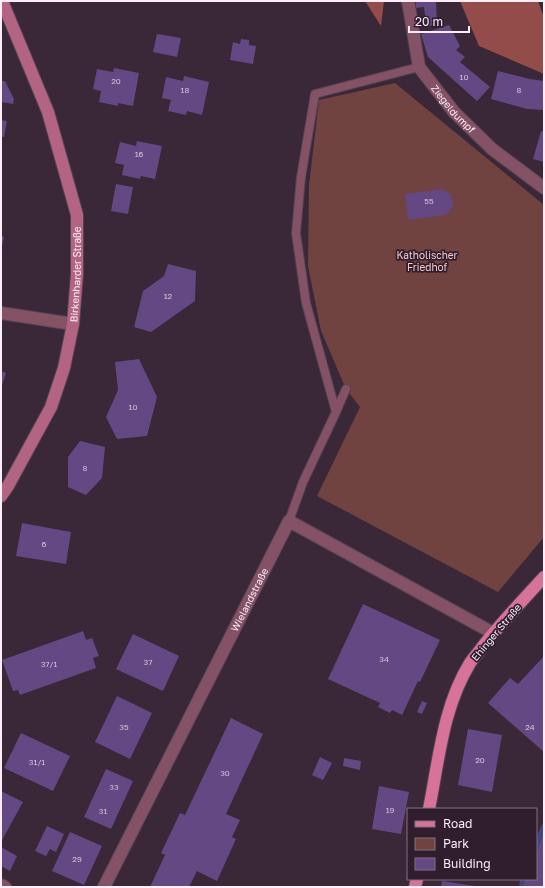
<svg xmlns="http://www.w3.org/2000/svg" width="545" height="888" font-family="'Golos Text',sans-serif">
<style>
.green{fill:#704240}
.forest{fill:#944c4a}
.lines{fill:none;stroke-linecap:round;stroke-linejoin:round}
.stream{stroke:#414580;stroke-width:6}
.building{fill:#644883}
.lane-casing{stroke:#554353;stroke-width:10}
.street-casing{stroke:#554353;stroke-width:14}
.secondary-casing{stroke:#554353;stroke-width:14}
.primary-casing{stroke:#554353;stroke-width:14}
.lane{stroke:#845264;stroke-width:8}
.street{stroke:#845264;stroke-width:12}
.secondary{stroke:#b36482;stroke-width:12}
.primary{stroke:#d77299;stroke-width:12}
.labels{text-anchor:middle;stroke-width:3.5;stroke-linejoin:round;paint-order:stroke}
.number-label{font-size:8px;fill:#d5c4dc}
.street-label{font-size:10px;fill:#fbeef9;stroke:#301d2e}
.park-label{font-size:10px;fill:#f9ccc9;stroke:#301d2e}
</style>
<rect width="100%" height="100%" fill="#3a2738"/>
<path class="green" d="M395,83L544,205V537L498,592L317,496L360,407L346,389L321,331L308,266L309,185L319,100Z"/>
<path class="forest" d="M365,1H384L381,26Z
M460,1H538L543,15L544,16V74L479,46Z"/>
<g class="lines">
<path class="stream" d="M536,846L544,827
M522,887L523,879"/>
</g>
<path class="building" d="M416,1H436L437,25L426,26L424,7L416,8Z
M449,25L460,46L456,50L465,57L460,62L490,87L477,101L428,57L421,34Z
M157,34L181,38L177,57L153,52Z
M241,39L249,40V45L256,46L253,64L230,60L233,42L240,44Z
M114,68L139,73L133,106L118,103V106L99,102L101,91L93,89L97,69L113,72Z
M498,71L530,79L544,81V110L527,109L491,99Z
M184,76L209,82L202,115L187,111L186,115L168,111L171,100L162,98L166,77L183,81Z
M1,81H5L14,99L13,104L1,102Z
M1,120L7,121L4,137H1Z
M541,131L544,132V162L533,159Z
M137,141L162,146L155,179L141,176L140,179L122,175L124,165L115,163L120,142L136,146Z
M116,184L133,187L128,214L111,211Z
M443,189L451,195L453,207L446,215L408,220L405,194Z
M1,236L4,237L2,246H1Z
M168,264L196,271L195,301L151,332L134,327L143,291L164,276Z
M139,359L157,397L147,436L117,439L106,417L118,390L115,362Z
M1,371L6,373L1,388Z
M80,441L105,447L102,478L86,495L68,487V457Z
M22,523L71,532L66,564L16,556Z
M363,604L440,640L420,682L418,681L402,715L392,710L390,713L378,707L380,703L328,679Z
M83,631L86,640L92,638L99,656L93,658L96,668L20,695L18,690L13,691L2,660Z
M133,634L179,656L163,691L116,669Z
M544,656V752L488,703L510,678L518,684Z
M117,696L152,713L130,759L95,742Z
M422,701L427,703L422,714L417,712Z
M231,718L263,734L226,814L240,820L232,837L236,839L217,881L197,871L189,887H150L165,855L161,853L180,813L185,815Z
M468,729L502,735L492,792L458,785Z
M21,733L70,756L53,791L4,768Z
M320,757L332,763L323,780L312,775Z
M344,758L361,761L360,770L343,766Z
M106,769L133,781L111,829L84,817Z
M379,786L409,792L401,834L372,829Z
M1,791L23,802L1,842Z
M47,826L64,834L56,852L50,849L46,856L35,851Z
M70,832L102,846L84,885L52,871Z
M544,833V887H528L523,885L526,879H536V853Z
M1,847L17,856L10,871L1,866Z
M442,881L475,886V887H441Z"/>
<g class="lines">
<defs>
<path id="lane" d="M336,412L306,303L296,233L301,177L315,94L419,67
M289,521L303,482L336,412L346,389"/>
<g id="street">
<path id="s1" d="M408,1L419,67L454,112L492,149L544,188"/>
<path d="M1,313L73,324"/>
<path d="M1,885L5,887"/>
<path id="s2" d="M104,887L289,521L493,633"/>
</g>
<g id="secondary">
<path id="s3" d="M1,496L8,486L51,407L64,368L73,324L77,274V215L48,112L2,1"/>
</g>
<path id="primary" d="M429,809C439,759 443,707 470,663C474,657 479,652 483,646C502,622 523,600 544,577
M415,887L417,879"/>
</defs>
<use href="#lane" class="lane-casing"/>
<use href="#street" class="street-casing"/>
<use href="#secondary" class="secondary-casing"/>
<use href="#primary" class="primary-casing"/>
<use href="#lane" class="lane"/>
<use href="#street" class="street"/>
<use href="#secondary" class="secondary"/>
<use href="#primary" class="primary"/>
</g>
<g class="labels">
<g class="number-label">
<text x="464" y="80">10</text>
<text x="116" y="84">20</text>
<text x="185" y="93">18</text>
<text x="519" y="93">8</text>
<text x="139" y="157">16</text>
<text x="429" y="204">55</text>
<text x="168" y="299">12</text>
<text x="133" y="410">10</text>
<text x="85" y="471">8</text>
<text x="44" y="547">6</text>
<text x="384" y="662">34</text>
<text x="148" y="665">37</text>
<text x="49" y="667">37/1</text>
<text x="124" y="730">35</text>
<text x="530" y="730">24</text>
<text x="480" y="763">20</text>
<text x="37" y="765">31/1</text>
<text x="225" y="776">30</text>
<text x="114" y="790">33</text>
<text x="390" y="813">19</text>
<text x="103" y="814">31</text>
<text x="77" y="862">29</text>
</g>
<g class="street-label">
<text dy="4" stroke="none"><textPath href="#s1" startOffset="121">Ziegeldumpf</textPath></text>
<text dy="4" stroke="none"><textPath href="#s3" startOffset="238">Birkenharder Straße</textPath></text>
<text dy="4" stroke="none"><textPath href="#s2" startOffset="322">Wielandstraße</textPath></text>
<text transform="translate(496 632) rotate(-50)" y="4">Ehinger Straße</text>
</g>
<g class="park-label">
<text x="427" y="259">Katholischer<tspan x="427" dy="12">Friedhof</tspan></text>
</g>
</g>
<rect width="545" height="888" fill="none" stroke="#fbeef9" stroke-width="4"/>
<rect x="407" y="808" width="130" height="72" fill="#301d2e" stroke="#81717f"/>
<rect x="415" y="821" width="20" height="6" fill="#d77299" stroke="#81717f"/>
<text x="443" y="828" font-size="12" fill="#fbeef9">Road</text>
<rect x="415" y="838" width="20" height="12" fill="#704240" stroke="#81717f"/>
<text x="443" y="848" font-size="12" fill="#fbeef9">Park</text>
<rect x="415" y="858" width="20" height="12" fill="#644883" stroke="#81717f"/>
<text x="443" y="868" font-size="12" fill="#fbeef9">Building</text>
<path d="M409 26v6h60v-6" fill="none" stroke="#fbeef9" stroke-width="2"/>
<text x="415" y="26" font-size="12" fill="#fbeef9" stroke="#301d2e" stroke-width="3" paint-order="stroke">20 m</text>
</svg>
